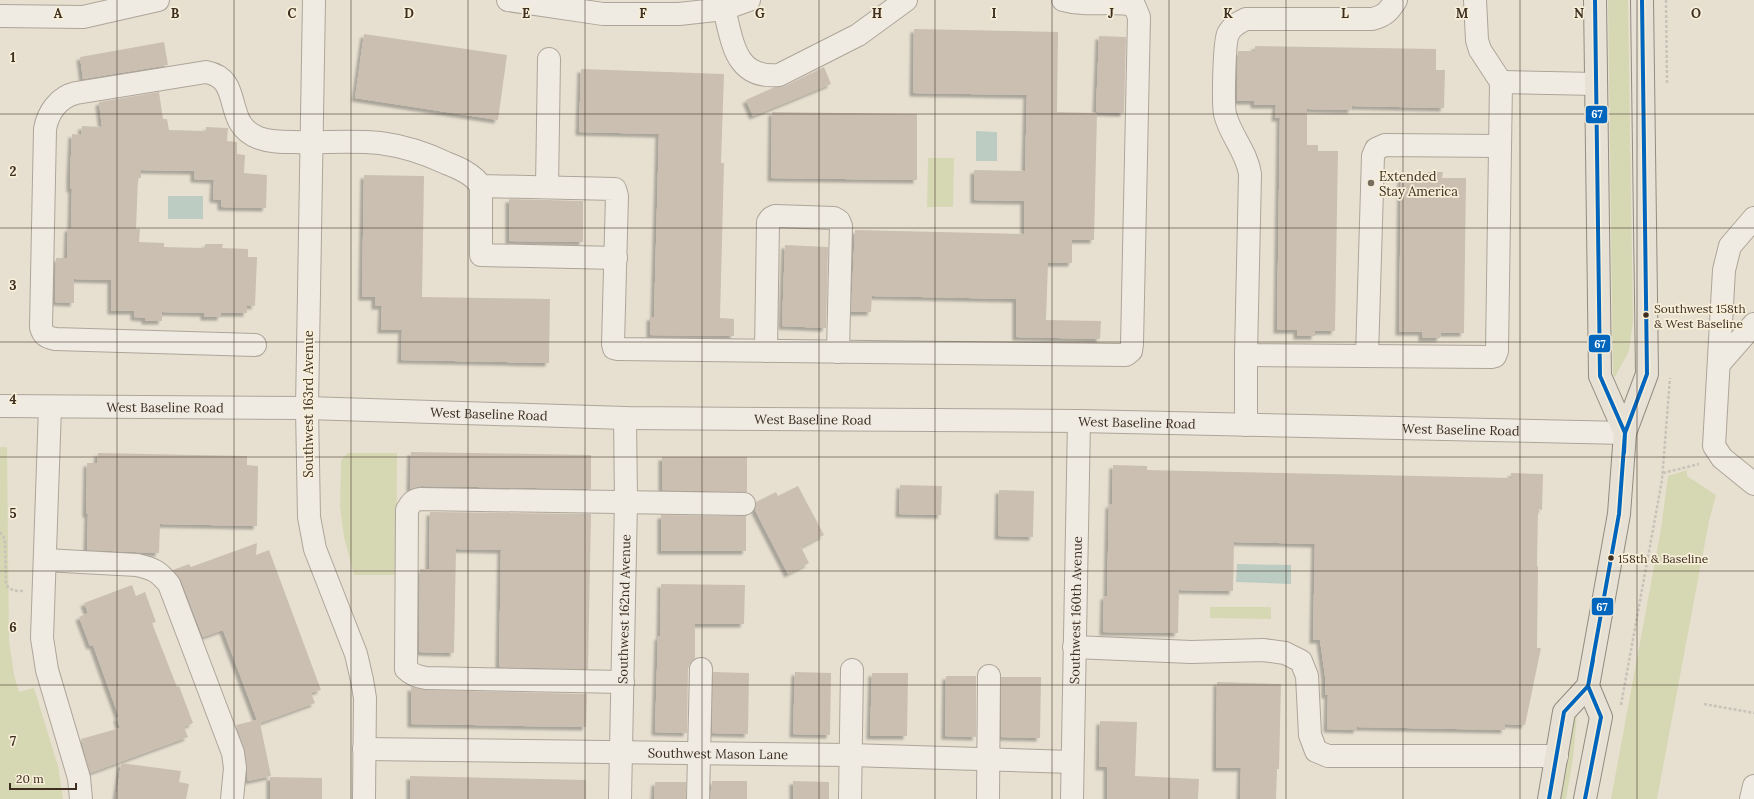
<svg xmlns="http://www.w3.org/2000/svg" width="1754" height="799" font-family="Lora,serif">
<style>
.green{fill:#d6d7b3}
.water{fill:#bcccc2}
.building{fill:#cbbfb2;filter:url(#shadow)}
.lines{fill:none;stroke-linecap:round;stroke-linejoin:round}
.minor-casing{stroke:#ada599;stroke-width:24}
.major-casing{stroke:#928b80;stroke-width:24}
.path{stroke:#c8c2b9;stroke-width:2.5;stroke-dasharray:3 2;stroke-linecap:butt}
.minor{stroke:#efebe3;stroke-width:22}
.major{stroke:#e6e1d4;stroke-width:22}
.bus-1-casing{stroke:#f7eed8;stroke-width:7}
.bus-1{stroke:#0065bd;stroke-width:4}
.grid{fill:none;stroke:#3d2e20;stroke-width:1;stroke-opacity:0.55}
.poi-dot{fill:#786c5e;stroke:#f7eed8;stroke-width:1.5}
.bus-dot{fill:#3d2e20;stroke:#f7eed8;stroke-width:1.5}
.labels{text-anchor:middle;stroke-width:3.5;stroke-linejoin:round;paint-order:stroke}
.bus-label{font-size:12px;fill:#3d2e20;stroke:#f7eed8;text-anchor:start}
.poi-label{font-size:13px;fill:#3d2e20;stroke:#f7eed8;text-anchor:start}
.street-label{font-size:13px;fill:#3d2e20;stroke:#f7eed8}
.grid-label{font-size:13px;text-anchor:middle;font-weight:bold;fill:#3d2e20;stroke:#f7eed8;stroke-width:3.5;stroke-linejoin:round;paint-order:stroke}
.line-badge{stroke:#f7eed8;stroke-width:1.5}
.badge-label{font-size:11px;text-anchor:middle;font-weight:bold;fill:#fff}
</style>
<defs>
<filter id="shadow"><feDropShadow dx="-3.5" dy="3.5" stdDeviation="1" flood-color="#0004"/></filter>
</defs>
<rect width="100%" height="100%" fill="#e7e0d1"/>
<path class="green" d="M1608,0H1628L1633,321L1629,351L1615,377L1613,375Z
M928,158H954L953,207H927Z
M0,447H7L9,640L14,675L19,692L34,688L58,766L63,799H0Z
M348,453H397L396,575H354L344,537L340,507L341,463L342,459Z
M1687,470V476L1716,495L1709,521L1657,799H1611L1661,529L1668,476Z
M1210,607H1271V619L1210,618Z
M1574,713L1577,714L1573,759L1566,799H1558Z"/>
<path class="water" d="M976,131L997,132V161H976Z
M168,196H203V219H168Z
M1237,564L1291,565V584L1236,582Z"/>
<path class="building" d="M914,29L1058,32L1057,112L1097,113L1094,240H1072V263H1048L1046,320L1101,321L1100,339L1016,337V299L872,296L871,312H851L855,230L1024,234V201L974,200V170L1025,171L1027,95L913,93Z
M364,34L507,55L498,120L355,98Z
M1099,36L1126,37L1124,113L1096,112Z
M164,42L168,65L83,79L80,57Z
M1255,46L1436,49V70H1445L1444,108L1352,106L1351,110L1307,109V145H1318V151H1338L1335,331H1315V336H1297V330H1277L1280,118H1275L1276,105H1254V101H1237L1238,51H1255Z
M824,67L831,84L753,116L746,100L775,87L785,86Z
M581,69L724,74L721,163H724L720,318L734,319V336L650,335V317H654L659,134L579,132Z
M159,92L163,119H167L169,130L206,131V127L228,128L227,141L237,142V154L245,155L244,173L267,175L266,208L221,207V200L213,199L214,180L194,179V171L141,170V178H138L136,229H140L139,242L164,243V247L205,248V244H223L222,248L248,249V257H257L255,306L247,305V313H221V317H204V313L162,312V321H145V318L134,317V311H111V280L74,279V303L55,302L56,258H67L68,228H71L72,189H70V176L72,134L81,135L82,126L102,127L99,102Z
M772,112L917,114V180L771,178Z
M1424,172H1443L1442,178H1466L1464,333H1441L1440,338H1422V332H1399L1401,178H1424Z
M364,175L424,176L422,297L550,299L549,363L401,360L402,330H381L382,306H375V297H362Z
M509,199L583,201V242L509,241Z
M785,245L828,247L826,328L782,326Z
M411,452L591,455V489L421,486L410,489Z
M98,453L247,456V465L258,466L257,526L160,524L159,553L87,550L88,514H86L87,463H97Z
M662,457H747V492L662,490Z
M1113,465L1147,466V470L1511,478V473L1543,474L1542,510L1538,509L1537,566H1538L1537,648H1541L1525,725L1505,724V730L1357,727V730L1327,729L1328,695H1325V676L1320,640H1313L1315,544L1234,542L1233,591L1179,590L1178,633L1103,632L1104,596H1107L1109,504L1112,505Z
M900,485L942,486L941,515L899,514Z
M798,486L824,535L801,547L809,563L788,574L755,510L756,502L776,492L778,496Z
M999,490L1034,491L1033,537L998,536Z
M430,512L591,514L588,669L499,667L501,550L456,549L454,653L419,652L420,569H429Z
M661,515L746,516V551H661Z
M257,543L256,555L269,550L321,690L311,693L315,703L260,723L271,776L248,781L245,751L236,725L257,720L223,630L203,637L181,580L173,570L189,564L191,567Z
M661,584L745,585L744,624H695V658L690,663L688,669L687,733L655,732L658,636L660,637Z
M132,585L136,596L145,592L156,622L152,623L177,687L179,686L193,723L184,727L188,737L90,773L81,739L120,728L117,718L119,717L93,645L90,646L79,617L88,613L84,603Z
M713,672L749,673L748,734L712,733Z
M795,672L831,673L830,735L793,734Z
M872,673H908L907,736H870Z
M946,676H976V737L945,736Z
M1001,677H1041L1040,738L1001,737Z
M1217,682L1281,684L1279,769H1277L1276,799H1240L1241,768H1216Z
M411,687L426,690L587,694L586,727L411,724Z
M1100,721L1137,722L1135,776L1199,779L1198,799H1107V767H1099Z
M121,763L181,771L179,782L189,784L186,799H116Z
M410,776L586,780V799H410Z
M270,777L322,778V799H270Z
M712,781H747V799H710Z
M793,781L829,782V799H793Z
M655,782H686V799H654Z"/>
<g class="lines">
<defs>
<g id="minor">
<path d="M314,0L307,408L309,517L315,549L356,654L362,680L365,698L364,799"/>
<path d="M508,0L603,14H679L724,9L749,0"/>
<path d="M1396,0C1389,11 1385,16 1372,19H1246C1238,23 1232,26 1228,34C1224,43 1223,105 1225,114C1230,135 1247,152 1250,174L1246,355L1491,357L1495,356L1497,351L1501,82L1480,50L1477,40L1475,0"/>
<path d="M724,9C733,43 735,79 779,75L858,35L906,0"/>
<path d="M0,16L83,17L158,0"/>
<path d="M1501,82L1596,84"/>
<path d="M481,186V255L616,258"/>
<path d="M547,187L549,59"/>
<path d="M1754,218L1730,246L1724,270L1714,446L1722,458L1754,484"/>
<path d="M255,345L55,339C46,337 43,335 41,327L45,129C48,112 59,97 76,93L206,72C245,79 221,124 259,138C270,142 282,142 294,142C322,143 352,140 380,143C403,146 425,153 446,163C459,168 473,174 481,186L615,189L617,196L613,344L614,348L618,349L1126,355L1131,351L1132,344L1139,17L1134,5C1113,0 1087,7 1063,0"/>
<path d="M766,351L768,222L771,218L775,216L834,218L839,221L841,226L838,352"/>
<path d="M1246,355V425"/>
<path d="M1367,356L1373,156L1376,149L1385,145L1500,146"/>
<path d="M1719,364L1754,324"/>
<path id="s1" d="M0,406L307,408L625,418L1079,421L1625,433"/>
<path d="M50,407L42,638L47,670L79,778L81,799"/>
<path d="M45,560L137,565C154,569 158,571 169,584L233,753L235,768L232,799"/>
<path d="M1074,647L1191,652L1263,650L1285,653L1301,661L1307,676L1310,735L1316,751L1328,756H1557"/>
<path d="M623,682L426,678C418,677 412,675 406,669L407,510C411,503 413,500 421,499L744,504"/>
<path id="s2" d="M364,749L850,755L1072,762"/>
<path id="s3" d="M620,799L626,501L625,418"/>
<path d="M698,799L701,669"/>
<path d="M850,799L852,670"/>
<path d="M988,799L989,676"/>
<path id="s4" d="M1072,799L1079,421"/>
<path d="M1751,799L1754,786"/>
</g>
<path id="major" d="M1595,0L1600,376L1625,433
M1549,799L1564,712L1588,686L1619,514L1625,433L1647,374L1642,0
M1585,799L1601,717L1588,686"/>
</defs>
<use href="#minor" class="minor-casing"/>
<use href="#major" class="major-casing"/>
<path class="path" d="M1666,0L1667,83
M1663,473L1699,464
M0,532L5,539L6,584C10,591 16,591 23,591
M1704,704L1754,713
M1621,705L1662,480L1670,378"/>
<use href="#minor" class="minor"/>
<use href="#major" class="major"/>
<defs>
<path id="bus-1" d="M1595,0L1600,376L1625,433L1624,453
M1549,799L1564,712L1588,686L1619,514L1625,433L1647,374L1642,0
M1585,799L1601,717L1588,686L1593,660"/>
</defs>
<use href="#bus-1" class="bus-1-casing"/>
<use href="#bus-1" class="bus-1"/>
</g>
<path class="grid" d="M117,0V799M234,0V799M351,0V799M468,0V799M585,0V799M702,0V799M819,0V799M935,0V799M1052,0V799M1169,0V799M1286,0V799M1403,0V799M1520,0V799M1637,0V799M0,114H1754M0,228H1754M0,342H1754M0,457H1754M0,571H1754M0,685H1754"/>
<circle class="poi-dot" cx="1371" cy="183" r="4"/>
<g class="bus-dot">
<circle cx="1646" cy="315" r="3.5"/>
<circle cx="1611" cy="558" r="3.5"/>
</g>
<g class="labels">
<g class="bus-label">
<text x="1654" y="313">Southwest 158th<tspan x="1654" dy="15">&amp; West Baseline</tspan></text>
<text x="1618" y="563">158th &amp; Baseline</text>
</g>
<g class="poi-label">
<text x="1379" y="181">Extended<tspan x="1379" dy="15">Stay America</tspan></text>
</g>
<g class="street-label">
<text transform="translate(308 404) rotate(-90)" y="5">Southwest 163rd Avenue</text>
<text dy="5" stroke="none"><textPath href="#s1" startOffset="165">West Baseline Road</textPath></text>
<text dy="5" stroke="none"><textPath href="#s1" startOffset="489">West Baseline Road</textPath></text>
<text dy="5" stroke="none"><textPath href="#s1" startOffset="813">West Baseline Road</textPath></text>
<text dy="5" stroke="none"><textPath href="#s1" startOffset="1137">West Baseline Road</textPath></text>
<text dy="5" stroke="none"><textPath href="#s1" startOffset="1461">West Baseline Road</textPath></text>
<text dy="5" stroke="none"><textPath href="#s3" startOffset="190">Southwest 162nd Avenue</textPath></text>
<text dy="5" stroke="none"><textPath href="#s4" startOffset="189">Southwest 160th Avenue</textPath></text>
<text dy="5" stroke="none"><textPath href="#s2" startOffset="354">Southwest Mason Lane</textPath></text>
</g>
</g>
<g class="grid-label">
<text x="58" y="18">A</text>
<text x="175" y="18">B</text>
<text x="292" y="18">C</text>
<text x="409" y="18">D</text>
<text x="526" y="18">E</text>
<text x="643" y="18">F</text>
<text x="760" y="18">G</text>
<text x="877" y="18">H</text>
<text x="994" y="18">I</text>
<text x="1111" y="18">J</text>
<text x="1228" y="18">K</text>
<text x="1345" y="18">L</text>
<text x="1462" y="18">M</text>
<text x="1579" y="18">N</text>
<text x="1696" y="18">O</text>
<text x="13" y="62">1</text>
<text x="13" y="176">2</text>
<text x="13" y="290">3</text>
<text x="13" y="404">4</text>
<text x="13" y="518">5</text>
<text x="13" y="632">6</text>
<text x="13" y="746">7</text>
</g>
<g class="line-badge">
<rect x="1585" y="105" width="23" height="19" rx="4" fill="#0065bd"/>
<rect x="1588" y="334" width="23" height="19" rx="4" fill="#0065bd"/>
<rect x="1591" y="597" width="23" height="19" rx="4" fill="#0065bd"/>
</g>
<g class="badge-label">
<text x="1597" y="118">67</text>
<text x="1600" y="348">67</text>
<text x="1602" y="611">67</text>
</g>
<path d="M10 783v6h66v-6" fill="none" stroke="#3d2e20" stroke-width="2"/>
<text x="16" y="783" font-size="12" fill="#3d2e20" stroke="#f7eed8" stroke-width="3" paint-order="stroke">20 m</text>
</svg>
